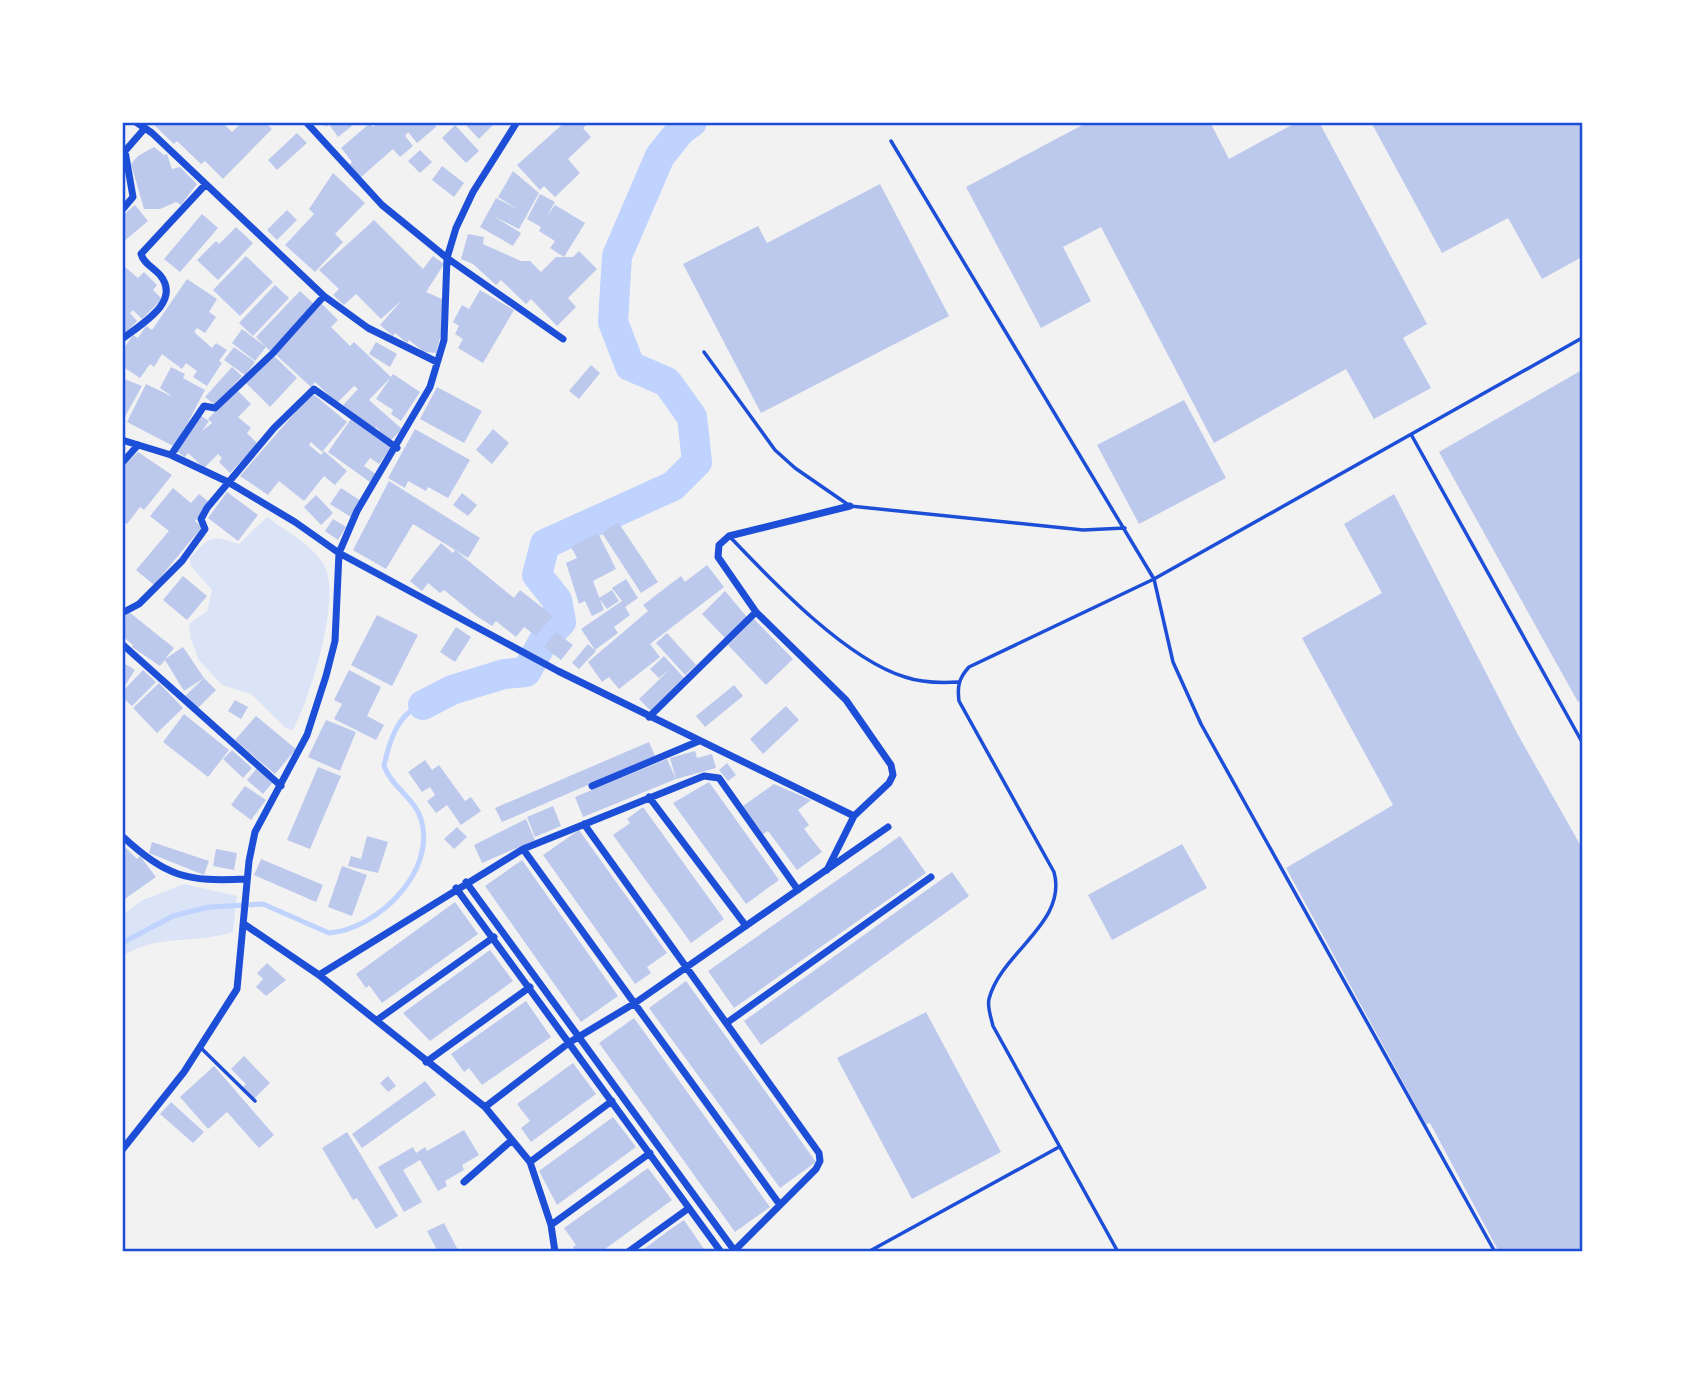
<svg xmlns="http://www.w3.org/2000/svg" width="1705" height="1374" font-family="'Alegreya Sans',sans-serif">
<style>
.green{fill:#dbe4f7}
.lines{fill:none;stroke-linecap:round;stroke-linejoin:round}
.stream{stroke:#bfd3fe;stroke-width:5}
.river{stroke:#bfd3fe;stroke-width:30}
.building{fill:#bdc9ec}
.service{stroke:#1d4ed8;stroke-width:3.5}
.minor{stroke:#1d4ed8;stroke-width:7}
.neatline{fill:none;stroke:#1d4ed8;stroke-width:2.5}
</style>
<rect width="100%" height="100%" fill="#f2f2f2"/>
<path class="green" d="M267,517C284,530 315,546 325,567C341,600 310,698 293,730L286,728L251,694L222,685L199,660L191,640L189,624L207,611L212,590L191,566L190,558C211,535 210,535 239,544Z
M184,884L237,896L233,932C197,944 154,934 123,956V914L143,900Z"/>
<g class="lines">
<path class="stream" d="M122,943L173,916L209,907L263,904L329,933C378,929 437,871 421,819C415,799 391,786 384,766C389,742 398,712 423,705"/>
<path class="river" d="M423,705L452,690L504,674L526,672L544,640L561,622L557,600L537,575L545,544L673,486L697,462L692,417L667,382L630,366L613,322L617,256L660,156L681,130L692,122"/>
</g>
<path class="building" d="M151,122H222L232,132L242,122H265L272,129L223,179L205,161L201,164L177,141L174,144Z
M323,122H357L338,137L329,124L326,127Z
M378,122H432L436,127L417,143L408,132L405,136L413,146L400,157L393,149L360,178L349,165L352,162L341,148L370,123L373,127Z
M463,122H496L479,139Z
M565,122H589L583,128L591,137L568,159L580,173L555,197L544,186L540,190L517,165Z
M1088,122H1210L1229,159L1297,122H1319L1427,324L1403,338L1431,388L1374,419L1346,369L1214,443L1101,227L1063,247L1091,301L1041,328L966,187Z
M1371,122H1582V257L1542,279L1508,218L1442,253Z
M455,125L479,151L466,163L442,138Z
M297,133L307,143L277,170L268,160Z
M154,147L164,155L167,154L172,169L180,167L197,184L181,205L176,202L160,209H144L131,164L138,156Z
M420,150L432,162L420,173L408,161Z
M442,166L464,183L454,197L432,180Z
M513,171L539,193L519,229L493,216L521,233L513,246L480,227L496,198L519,210L498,197Z
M333,173L365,203L335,234L343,242L315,272L285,245L314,214L309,209Z
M880,184L949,316L761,413L683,264L758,226L767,243Z
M540,194L555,202L547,216L555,205L585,223L564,257L550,248L555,241L539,231L541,227L527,219Z
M135,205L148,221L122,243V216Z
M287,210L297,220L277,240L267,230Z
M202,214L218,228L180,272L164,259Z
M374,220L423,269L433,256L444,264L426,292L442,299V330L436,353L424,352L409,340L407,343L395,333L393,336L380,325L402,300L381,319L356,294L344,305L333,295L339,289L319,270Z
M236,227L253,243L218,280L197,260L216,241L219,244Z
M468,234L484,237L483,244L521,261H530L541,272L556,257H573L579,251L597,269L568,298L576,307L557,326L531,299L526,304L501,280L496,285L473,264L461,259Z
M246,256L273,282L240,316L213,290Z
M125,267L138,278L144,272L157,285L153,290L162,299L142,319L133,310L130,313L137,321L126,332L122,329V269Z
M187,279L217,299L209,312L216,317L205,333L197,328L194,332L212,348L216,343L227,350L219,361L222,363L207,386L193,377L197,371L186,363L182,369L162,354L154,367L150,364L140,378L122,366V351L133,335L138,338L146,326L152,330Z
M275,285L289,298L253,336L239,323Z
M480,290L514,310L483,363L458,348L463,339L455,334L459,326L453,322L462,305L469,309Z
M300,291L314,304L270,351L256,337Z
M322,304L338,320L331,327L350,346L354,342L391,377L369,400L402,429L390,441L376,427L374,429L343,405L358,389L354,386L337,403L315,382L311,387L275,354Z
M242,329L266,347L255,361L232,343Z
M376,342L397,354L390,367L369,354Z
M234,347L255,362L245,375L224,360Z
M272,354L297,378L270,407L245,382Z
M591,365L600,373L579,399L569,391Z
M171,367L185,374L183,378L205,390L175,447L127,422L146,384L173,397L160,388Z
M232,367L242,376L215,405L205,397Z
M1582,370V700L1578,702L1439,452Z
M393,374L420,392L401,421L391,414L393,410L376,399Z
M122,378L142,386L122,422Z
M437,387L482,411L464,443L420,419Z
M236,389L251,404L238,417L251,428L247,433L258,444L230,473L219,462L222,458L218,454L204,468L188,453L185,457L176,451L200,415L209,421L202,431L212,423L208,419Z
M312,393L347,422L322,452L311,442L309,445L321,455L324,451L347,471L335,485L324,476L304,501L279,481L268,495L240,476Z
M1184,400L1226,478L1139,524L1097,445Z
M351,419L391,447L379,464L370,458L364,466L376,474L370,482L328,452Z
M415,429L470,460L448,498L428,487L426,491L408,481L405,488L388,478Z
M493,429L509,443L492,464L476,450Z
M138,452L172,475L144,510L140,507L127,524L122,521V468Z
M389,481L480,538L468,558L413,524L386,569L353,550Z
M173,488L191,503L199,494L210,503L195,521L202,527L154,585L136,570L169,531L150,516Z
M341,488L361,501L351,517L330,504Z
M227,492L258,515L238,541L208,518Z
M462,493L477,505L468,516L453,505Z
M1394,494L1517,733L1582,848V1252H1499L1430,1123L1426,1124L1286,868L1393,805L1302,638L1382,593L1344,524Z
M316,495L333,513L321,525L304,507Z
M333,519L346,527L338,540L325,531Z
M618,522L658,582L641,593L602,533Z
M598,533L616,569L593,581L604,610L592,616L585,601L579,604L566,563L577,558L571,547Z
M441,543L453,553L455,550L514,598L520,590L553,616L536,636L524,627L516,637L496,621L492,626L475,615L444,590L440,593L428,583L422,591L410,581Z
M707,565L724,587L650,644L660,657L619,689L609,677L602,682L588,662L648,611L643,605L681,576L685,582Z
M183,576L207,596L187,620L163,600Z
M626,579L638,598L625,607L630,615L614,627L618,633L595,650L581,629L622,601L612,588Z
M612,590L619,601L607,609L599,598Z
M725,591L747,617L725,638L702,614Z
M129,612L174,648L165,659L183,647L204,678L184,691L165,660L160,666L132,647L133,645L122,636V620Z
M377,615L418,635L392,686L351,665Z
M754,619L793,659L766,685L728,645Z
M456,627L471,637L455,662L440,652Z
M556,632L573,645L561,660L544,647Z
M667,633L696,665L685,675L656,643Z
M588,644L596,651L579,669L572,663Z
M664,656L685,679L651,711L639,699L670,669L659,678L650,669Z
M122,662L135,670L122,690Z
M143,670L156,682L132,706L122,697V692Z
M349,670L381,687L367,716L384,725L376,740L334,719L342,704L334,700Z
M204,678L216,690L197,709L185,696Z
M159,683L183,708L157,733L133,708Z
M734,685L743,696L705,727L696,716Z
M235,700L248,707L241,719L228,711Z
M786,706L799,720L763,754L750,739Z
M184,714L229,750L208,777L163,742Z
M256,716L296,749L275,774L235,740Z
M326,720L356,732L340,771L308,757Z
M649,742L655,756L502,822L495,808Z
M232,750L252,768L243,778L223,759Z
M695,751L697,758L712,754L716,768L676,779L583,817L575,797L667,759L676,779L670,758Z
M425,760L432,770L439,765L465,801L471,797L481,811L461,825L447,805L436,813L427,801L435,795L430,787L422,792L408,772Z
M727,763L736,775L728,781L719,770Z
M318,767L341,776L310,849L287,840Z
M257,768L273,782L263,794L247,780Z
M709,782L779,880L746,904L673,803Z
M774,784L811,800L798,810L809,825L804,829L822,852L797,870L768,831L763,834L743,806Z
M245,786L266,800L251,820L231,805Z
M553,806L561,826L535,837L527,817Z
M643,807L724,919L691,943L613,835L630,823L627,819Z
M526,819L535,840L482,863L474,845Z
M457,827L467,837L454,849L444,839Z
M579,830L667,953L647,967L651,973L635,984L543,855Z
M367,836L388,842L378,873L348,866L351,856L361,859Z
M900,836L926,873L734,1008L708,971Z
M152,842L209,861L204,875L149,853Z
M122,844L137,859L140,856L156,877L122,901Z
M1182,844L1207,888L1112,940L1088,895Z
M216,849L237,853L234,870L213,866Z
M261,859L323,885L316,902L254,875Z
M522,860L618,996L581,1022L485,886Z
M342,866L367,875L352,916L328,907Z
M952,872L969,896L761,1045L744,1021Z
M455,902L478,934L382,1003L369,985L366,988L356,974Z
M490,950L513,981L430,1041L403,1013Z
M267,963L286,980L266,996L256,987L263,979L257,973Z
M686,981L816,1162L780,1188L649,1008Z
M526,1001L551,1037L482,1085L469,1068L464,1072L451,1054Z
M926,1012L1001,1152L912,1199L837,1058Z
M634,1018L770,1207L735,1232L599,1043Z
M244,1056L270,1083L254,1099L243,1087L246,1084L231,1069Z
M573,1063L596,1094L531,1142L521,1128L530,1121L517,1104Z
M214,1066L274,1135L259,1148L227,1112L208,1129L180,1097Z
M388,1076L396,1086L388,1092L380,1083Z
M425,1081L436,1095L362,1148L352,1134Z
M171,1102L204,1132L193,1143L160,1114Z
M613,1117L636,1147L557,1205L539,1171Z
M464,1130L479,1155L462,1165L464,1170L445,1181L447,1186L438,1191L420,1160L403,1170L422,1202L404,1212L378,1167L413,1147L416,1153L425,1147L427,1151Z
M347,1132L398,1216L376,1229L357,1198L353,1200L322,1148Z
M648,1168L672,1200L601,1252H576L573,1247L576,1245L564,1228Z
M684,1220L706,1252H640L668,1231Z
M444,1223L458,1250L455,1252H438L427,1231Z"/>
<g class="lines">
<path class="service" d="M891,141L1154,579L1582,338
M704,352L775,450L795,468L850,506L1083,530L1125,528
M1412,436L1582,742
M730,537C773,582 846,659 905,677C922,683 940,683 958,682
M201,1048L255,1101
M868,1252L1059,1147
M1118,1252L993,1026C991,1017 987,1007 989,999C1001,952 1068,923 1054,872L959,701C957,686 959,678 969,667L1154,579L1173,662L1201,724L1495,1252"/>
<path class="minor" d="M136,122L152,133L324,296L368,328L437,362
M306,122L382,205L447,258L563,339
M122,210L133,197L125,151L145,128
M122,339C141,324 182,302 160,275C153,267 144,264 141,254L205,185
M122,440L171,455L228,482L295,522L339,553L558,671L854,816
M171,455L204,406L215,408L273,353L324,296
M122,463L138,445
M122,613L139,604L182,561L205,529L201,519L207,508L274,428L314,389L397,448
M122,644L281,786
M649,717L756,612
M592,786L699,741
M649,797L746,926
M584,824L819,1153L820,1161L816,1169L733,1252
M122,836C167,877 186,882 246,879
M523,849L780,1205
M827,870L854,816L889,783L893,775L891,765L846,700L756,612L718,557L719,545L729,536L850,506
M466,882L734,1250
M456,888L721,1252
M244,924L319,975L485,1107L530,1162L551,1225L555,1252
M319,975L523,849L704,776L719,778L798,890
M377,1020L494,937
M728,1022L931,877
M426,1062L530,987
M485,1107L570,1042L635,1003L888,827
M122,1150L184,1072L237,989L249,861L255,832L307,735L326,676L335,641L339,553L357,511L430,387L444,340L447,258L456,228L473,192L517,122
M530,1162L612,1101
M464,1182L512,1140
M551,1225L650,1153
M628,1252L689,1208"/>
</g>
<rect width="1705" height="1374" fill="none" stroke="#ffffff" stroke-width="248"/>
<rect x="124" y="124" width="1457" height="1126" class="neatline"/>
</svg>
